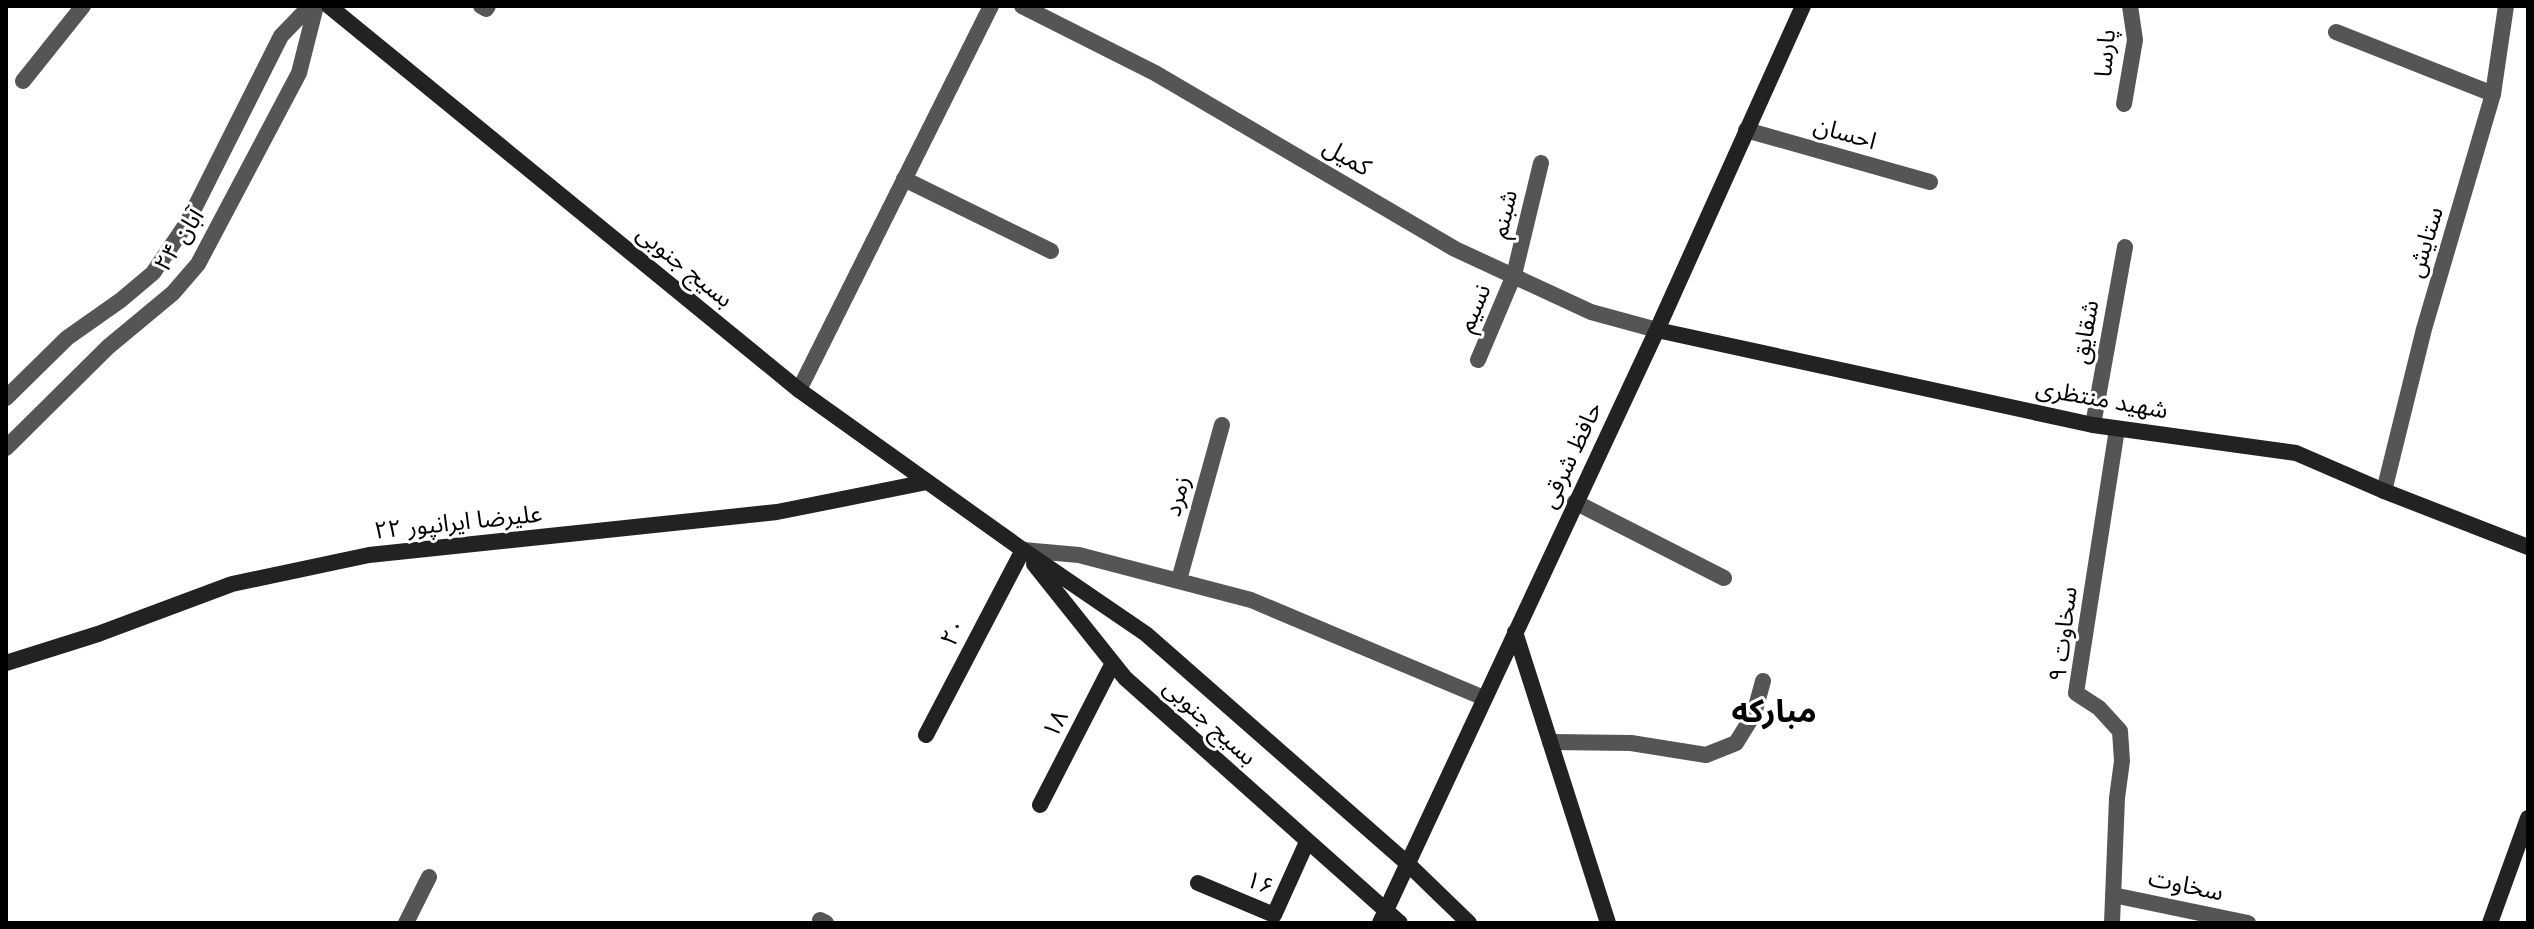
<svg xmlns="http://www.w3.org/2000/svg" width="2534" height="929" font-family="'Noto Sans','Noto Sans Arabic',sans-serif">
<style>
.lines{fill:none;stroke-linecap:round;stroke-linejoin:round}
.lane{stroke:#555;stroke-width:16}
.street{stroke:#555;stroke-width:16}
.secondary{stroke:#222;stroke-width:16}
.labels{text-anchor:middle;stroke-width:6;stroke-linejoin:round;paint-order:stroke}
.street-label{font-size:24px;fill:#000;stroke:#fff}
.district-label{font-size:32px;font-weight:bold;fill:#000;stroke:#fff}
</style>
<rect width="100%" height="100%" fill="#fff"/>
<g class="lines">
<path class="lane" d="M481,6L486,9L488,6
M2336,32L2493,94
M23,81L83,6
M2124,104L2135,40L2130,6
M1746,130L1930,182
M904,179L1051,251
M1478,360L1514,275L1541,163
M2093,425L2125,247
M1575,502L1724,578
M1179,580L1222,425
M1550,742L1631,743L1706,755L1736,743L1754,714L1763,681"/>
<path class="street" d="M1022,6L1155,73L1455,249L1591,312L1657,330
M799,390L991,6
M6,398L67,338L121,300L153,273L187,223L281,36L310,6
M6,448L108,347L173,293L198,264L299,73L316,6
M2384,491L2424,329L2493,94L2506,6
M1023,550L1079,555L1251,600L1484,698
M2113,895L2248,923
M820,920L826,923
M406,923L429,877
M2112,923L2117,798L2122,761L2120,731L2099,708L2076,693L2117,429"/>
<path class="secondary" d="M329,6L799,390L1023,550L1146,634L1408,864L1469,923
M1657,330L2093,425L2296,453L2384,491L2528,547
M1034,564L1125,678L1400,923
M1515,632L1608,923
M6,663L98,634L232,584L369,555L777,512L927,482
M926,735L1023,550
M1040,805L1113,663
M1198,883L1274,915
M1274,915L1307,842
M1380,923L1657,330L1803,6
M2490,923L2528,818"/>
</g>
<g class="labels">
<g class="street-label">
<text transform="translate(2105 53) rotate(-85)" y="8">پارسا</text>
<text transform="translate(1845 133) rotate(16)" y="8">احسان</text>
<text transform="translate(1347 157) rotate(30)" y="8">کمیل</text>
<text transform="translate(1504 214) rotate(-77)" y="8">شبنم</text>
<text transform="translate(179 240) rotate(-57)" y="8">آبان ۲۴</text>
<text transform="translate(2425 242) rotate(-73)" y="8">ستایش</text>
<text transform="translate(685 266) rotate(39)" y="8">بسیج جنوبی</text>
<text transform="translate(1474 308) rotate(-67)" y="8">نسیم</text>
<text transform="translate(2085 332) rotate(-80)" y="8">شقایق</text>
<text transform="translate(2102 399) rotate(10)" y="8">شهید منتظری</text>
<text transform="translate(1571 455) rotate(-65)" y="8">حافظ شرقی</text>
<text transform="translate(1177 496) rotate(-75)" y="8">زمرد</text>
<text transform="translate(458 522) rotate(-6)" y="8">علیرضا ایرانپور ۲۲</text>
<text transform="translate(953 632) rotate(-63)" y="8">۲۰</text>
<text transform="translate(2063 634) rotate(-83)" y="8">سخاوت ۹</text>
<text transform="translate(1210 722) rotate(42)" y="8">بسیج جنوبی</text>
<text transform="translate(1055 724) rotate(-63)" y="8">۱۸</text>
<text transform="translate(1260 883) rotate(22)" y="8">۱۶</text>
<text transform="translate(2186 885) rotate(12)" y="8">سخاوت</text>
</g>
<g class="district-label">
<text x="1774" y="722">مبارکه</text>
</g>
</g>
<rect width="2534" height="929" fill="none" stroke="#000000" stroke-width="16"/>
</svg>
